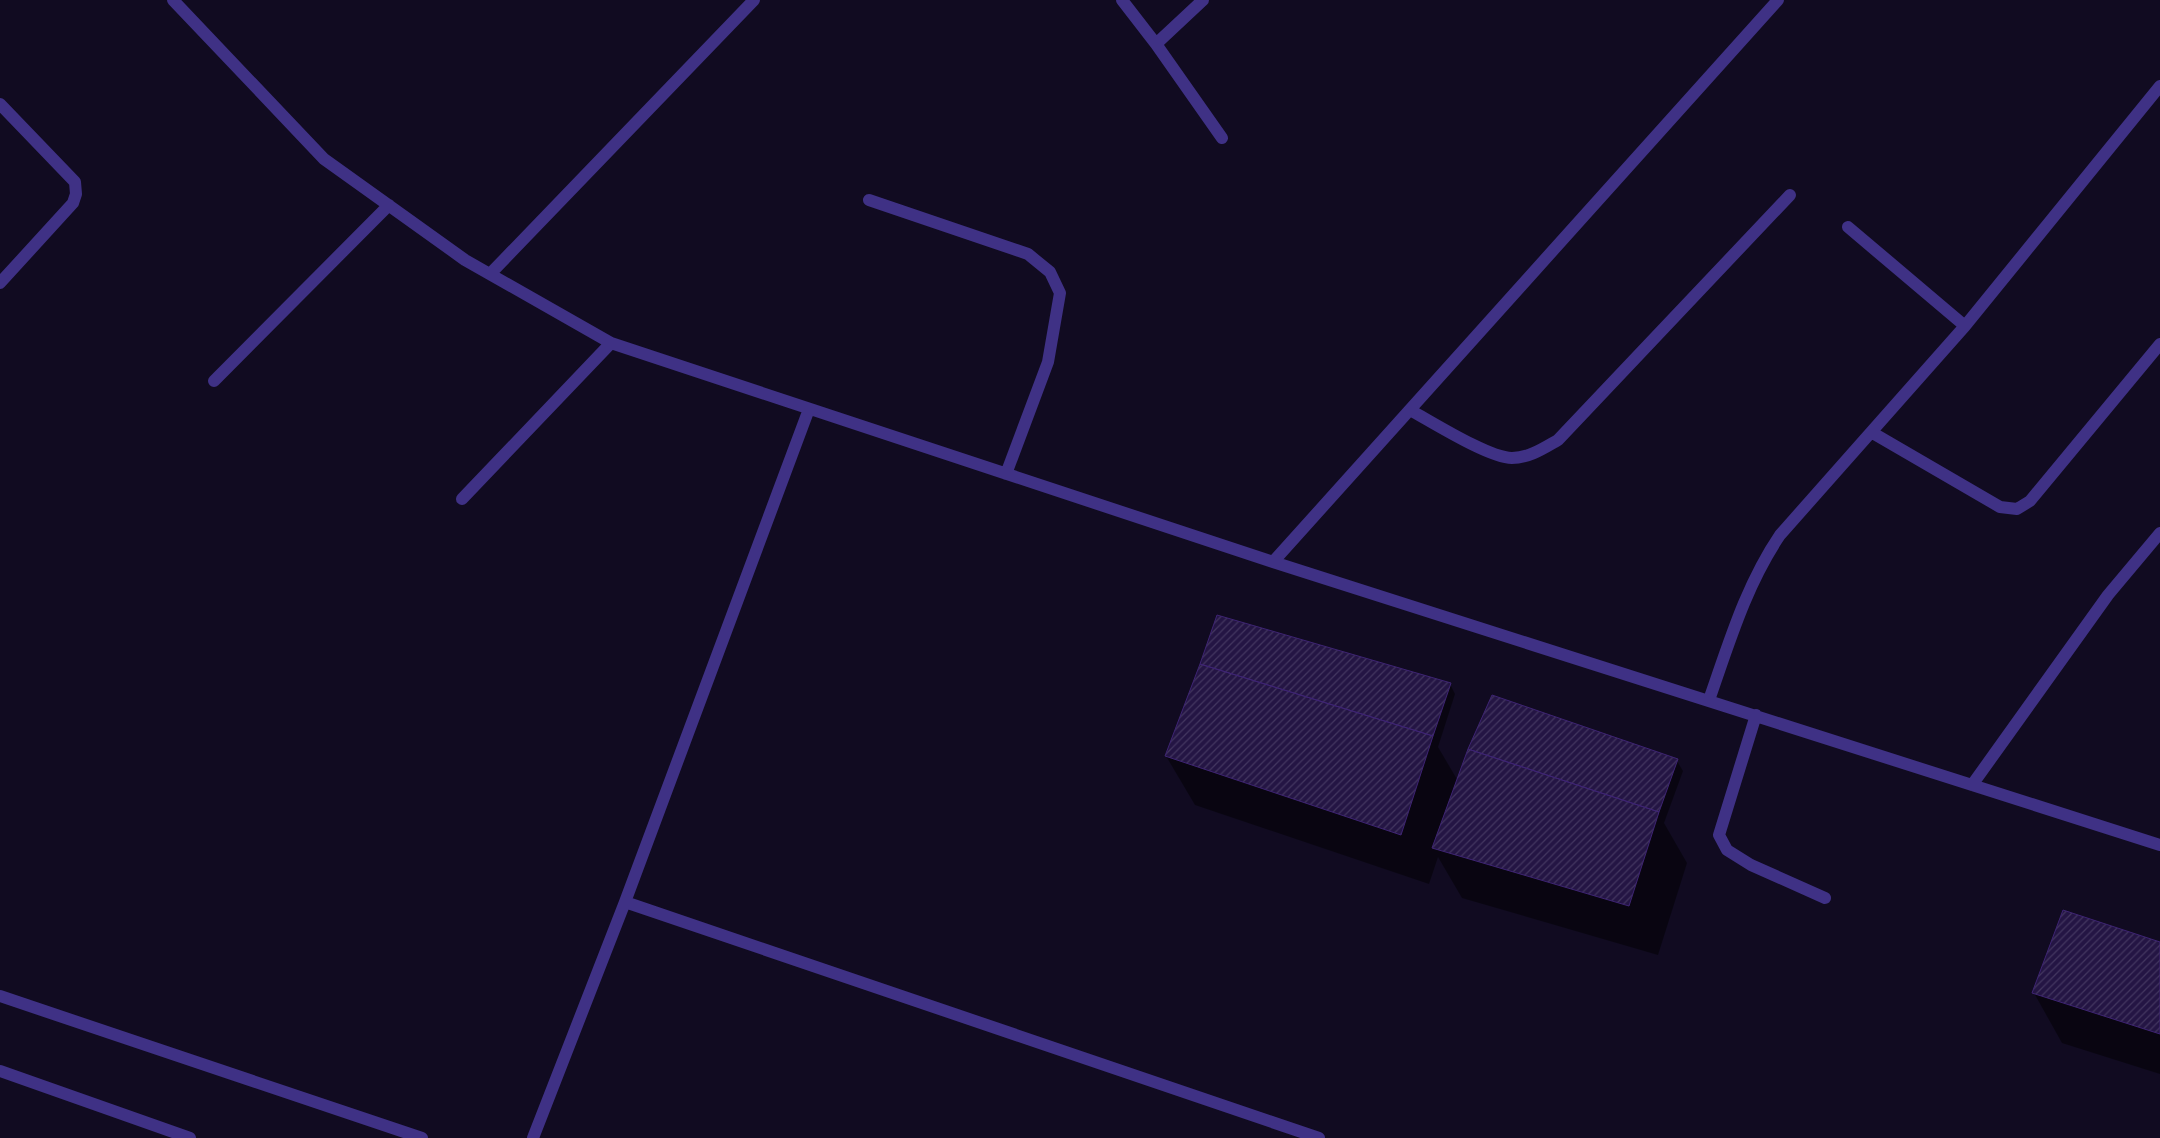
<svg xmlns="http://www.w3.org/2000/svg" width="2160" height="1138" font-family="'Alegreya Sans',sans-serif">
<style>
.shadow{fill:#0007}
.building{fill:url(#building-hatch);stroke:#3e2473}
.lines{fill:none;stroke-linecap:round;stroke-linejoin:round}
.service{stroke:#3f3185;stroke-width:12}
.minor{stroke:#3f3185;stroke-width:12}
</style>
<defs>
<pattern id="building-hatch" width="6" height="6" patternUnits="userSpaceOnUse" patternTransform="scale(1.25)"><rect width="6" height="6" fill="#241544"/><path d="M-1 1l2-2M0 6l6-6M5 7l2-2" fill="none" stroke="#433660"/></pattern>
</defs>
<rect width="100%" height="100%" fill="#110b21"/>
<path class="shadow" d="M1450,684L1455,694L1438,747L1458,781L1677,761L1683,771L1664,823L1687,863L1658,955L1462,898L1438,857L1429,884L1195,805L1166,756Z
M2160,943V1074L2062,1043L2034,993Z"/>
<path class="building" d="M1217,615L1451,683L1433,736L1200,664Z
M1200,664L1433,736L1401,835L1165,756Z
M1492,695L1678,759L1659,812L1468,749Z
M1468,749L1659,812L1629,906L1432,848Z
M2063,910L2160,942V1034L2032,993Z"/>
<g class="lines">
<path class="service" d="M1122,0L1156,44L1222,138
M1156,44L1203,0
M0,1071L190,1138"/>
<path class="minor" d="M173,0L324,159L465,260L611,343L1273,562L2160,845
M0,104L75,182L76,194L73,203L0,283
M869,200L1028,254L1050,272L1060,293L1048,362L1006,474
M1848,227L1965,326
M490,274L754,0
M214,381L389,205
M1410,410C1432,422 1489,458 1512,458C1529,458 1544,448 1558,440L1790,195
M1871,432L2000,507L2017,509L2030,501L2160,344
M462,499L611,343
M1273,562L1778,0
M1709,700C1729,643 1746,585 1780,535L1965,326L2160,86
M1756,715L1719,835L1727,850L1751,865L1825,898
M1972,785L2108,595L2160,533
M625,902L1319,1138
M0,996L422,1138
M533,1138L625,902L809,409"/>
</g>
</svg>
